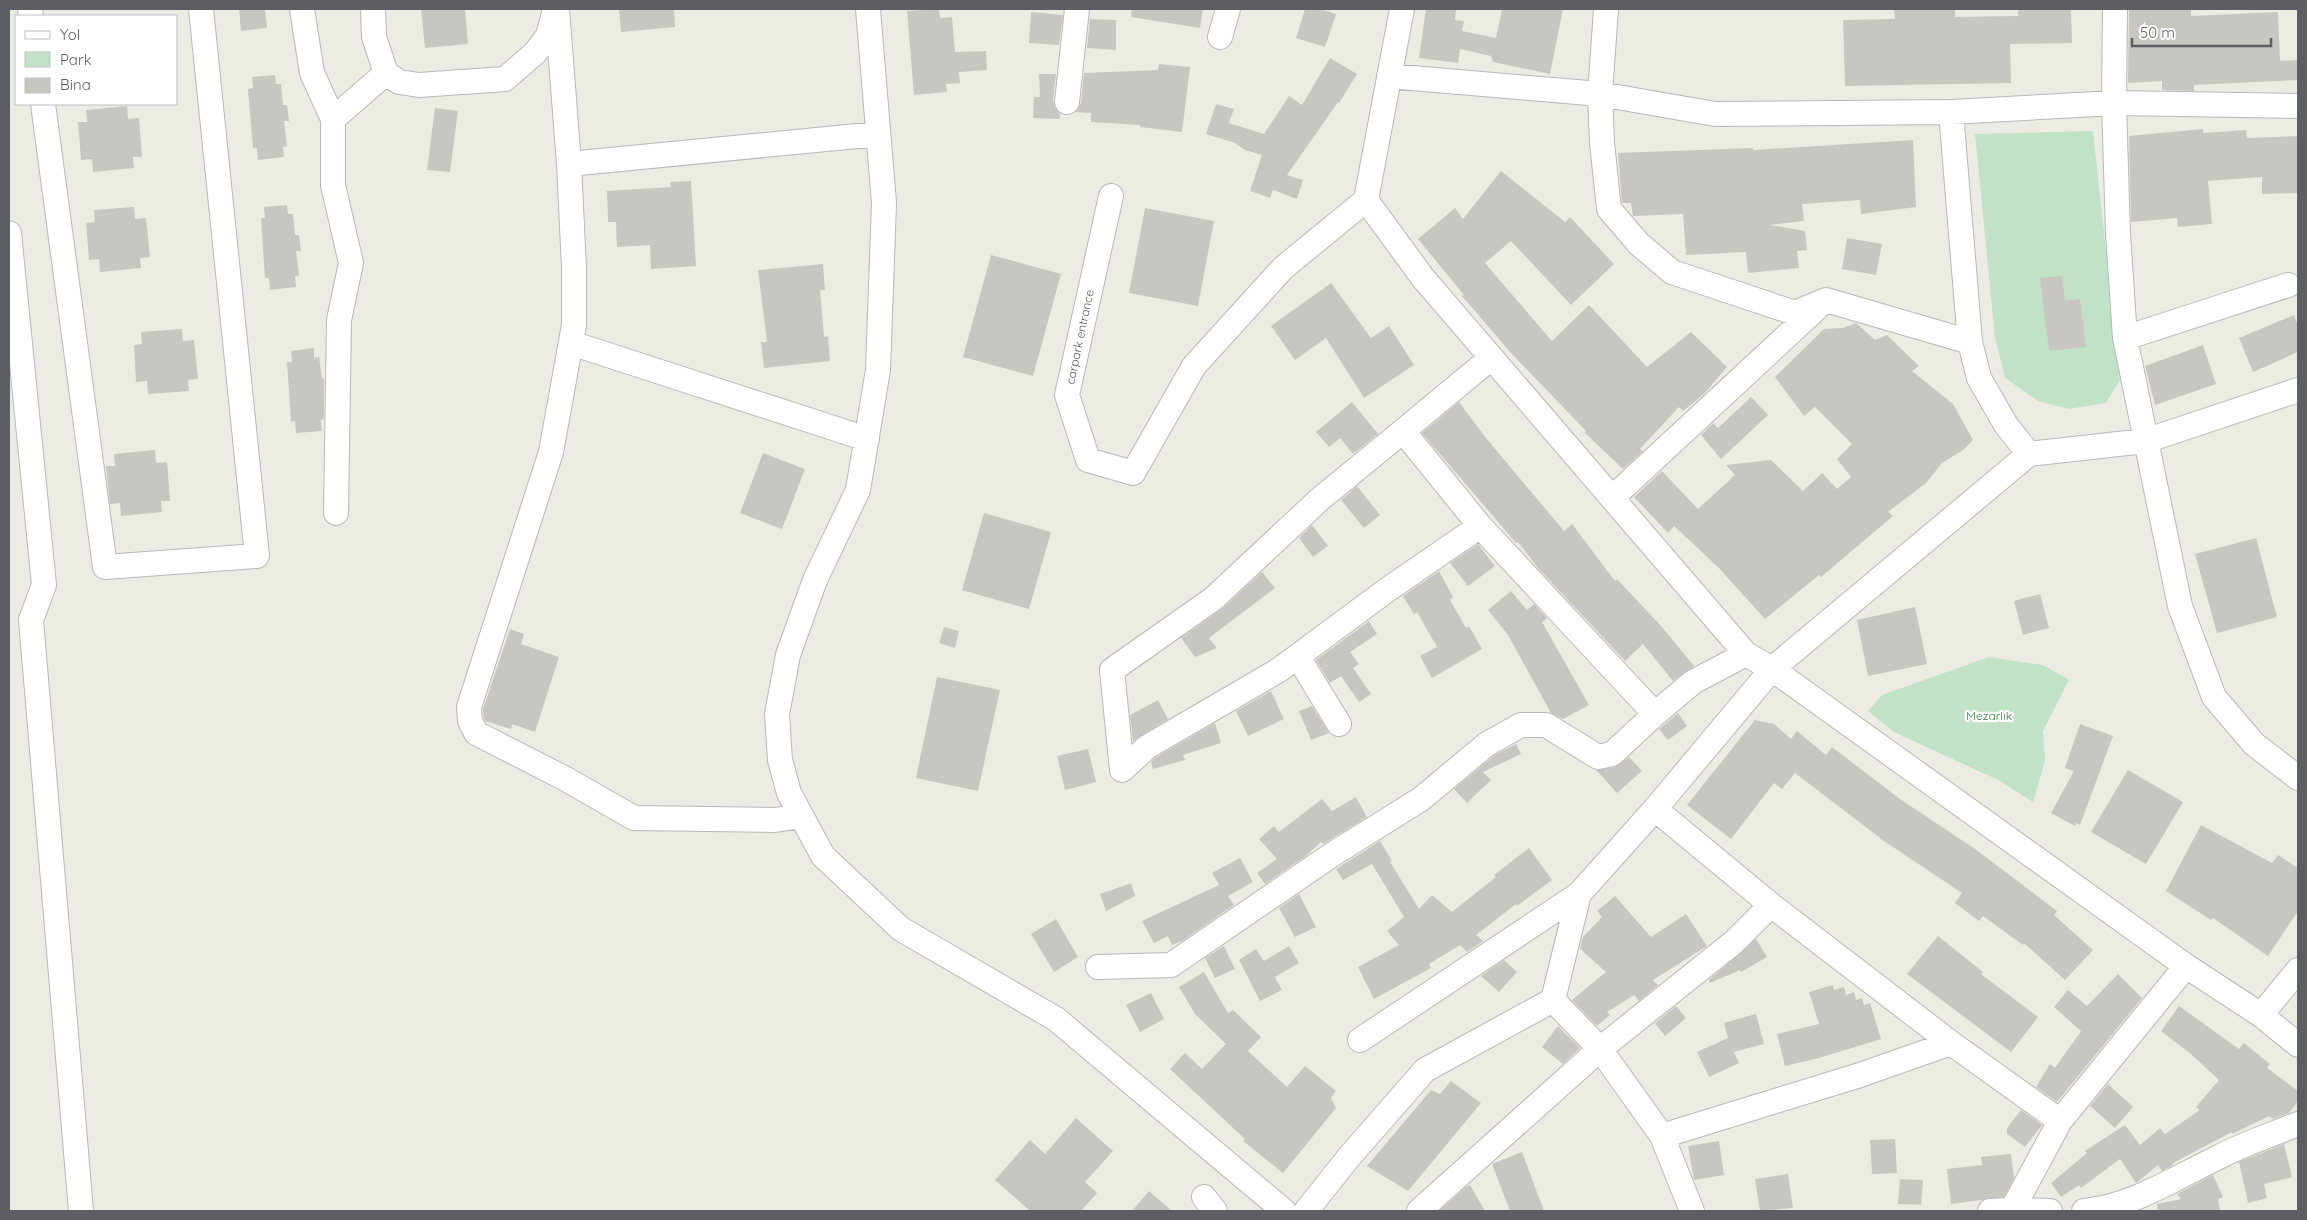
<svg xmlns="http://www.w3.org/2000/svg" width="2307" height="1220" font-family="Quicksand,sans-serif">
<style>
.green{fill:#c2e2c7}
.building{fill:#c8c6c0}
.lines{fill:none;stroke-linecap:round;stroke-linejoin:round}
.minor-casing{stroke:#b6b8bc;stroke-width:26}
.minor{stroke:#fff;stroke-width:24}
.labels{text-anchor:middle;stroke-width:4.5;stroke-linejoin:round;paint-order:stroke}
.street-label{font-size:12px;fill:#5c5e63;stroke:#fff}
.park-label{font-size:12px;fill:#3d804a;stroke:#fff}
</style>
<rect width="100%" height="100%" fill="#edece4"/>
<path class="green" d="M2093,131L2120,380L2106,403L2069,409L2038,401L2005,378L1995,338L1975,134Z
M1989,657L2043,665L2069,680L2043,731L2045,761L2033,802L1998,780L1894,732L1868,711L1882,695Z"/>
<path class="building" d="M239,9H265L267,28L241,31Z
M421,9H465L468,44L425,48Z
M619,9H674L675,27L621,32Z
M939,9L940,18L952,17L955,52L986,51L987,70L959,72L960,83L946,84L947,92L914,95L907,11Z
M1132,9H1203L1200,28L1131,17Z
M1305,9H1320L1336,14L1325,47L1296,38Z
M1426,9H1456L1455,20L1464,21L1462,31L1496,38L1502,9H1563L1550,74L1493,62L1491,56L1460,49L1458,63L1419,58Z
M1894,9H1955V17L2018,16V9H2071L2072,43L2010,44L2011,83L1845,86L1843,20L1895,19Z
M2129,9H2191V16L2278,12L2280,61L2298,60V80L2194,85V91L2162,90V81L2128,83Z
M1031,12L1063,15L1059,45L1029,43Z
M1090,19L1116,20V50L1087,48Z
M1330,58L1357,74L1339,103L1338,102L1287,175L1303,180L1297,199L1273,190L1270,198L1250,191L1262,155L1245,150L1235,143L1206,134L1216,104L1234,109L1229,123L1264,134L1289,96L1302,105Z
M1159,64L1190,67L1182,132L1140,127V125L1091,122V113L1076,112L1081,103L1084,73L1158,70Z
M1039,74H1056L1053,101L1055,108L1060,114V119L1033,118L1034,97H1040Z
M275,75L276,84H281L283,105H287L289,121H284L287,146L283,147L284,157L258,160L257,148H253L248,89L253,88L252,77Z
M127,106L128,119L139,118L142,157H133L134,168L93,172L92,159L81,160L78,122H87L86,110Z
M435,108L458,111L450,172L427,170Z
M2203,129V133L2246,130L2247,138L2298,136V193L2262,194V177L2208,181L2212,224L2178,227L2177,218L2131,222L2129,136Z
M1913,140L1916,207L1861,214L1860,200L1802,204L1804,221L1770,225L1805,231L1807,250L1797,251L1799,268L1748,273L1746,252L1686,255L1683,214L1633,216L1631,203H1622L1618,153L1753,148V150Z
M1501,171L1565,222L1570,217L1614,264L1571,305L1511,241L1485,263L1552,341L1589,305L1647,367L1691,332L1727,367L1704,394L1683,411L1679,407L1640,449L1643,451L1623,469L1585,433L1586,431L1511,353L1462,296L1464,295L1418,239L1455,208L1463,219Z
M691,181L696,266L651,269L650,245L617,247L616,222H608L607,191L671,187L670,182Z
M287,205L288,214H293L295,235H299L301,251H296L299,276H295L296,287L270,290L269,278H265L261,218H265L264,207Z
M134,207L135,219L146,218L150,257L140,258L141,268L100,272L99,259L89,260L86,223L95,222L94,210Z
M1145,208L1214,221L1198,306L1129,293Z
M1847,238L1882,244L1876,275L1842,269Z
M991,255L1061,274L1033,376L963,357Z
M823,264L825,290H820L824,337L828,336L830,361L764,368L761,342H767L758,270Z
M2062,276L2065,301L2080,299L2086,347L2049,351L2040,278Z
M1331,283L1371,338L1389,326L1414,365L1364,398L1326,338L1295,360L1271,326Z
M2294,315L2298,326V352L2253,372L2239,338Z
M1856,323L1875,340L1887,335L1919,366L1912,371L1953,404L1973,440L1963,450L1942,463L1926,483L1888,512L1893,516L1821,577L1819,575L1765,619L1718,567L1674,526L1668,533L1634,497L1662,471L1698,509L1735,475L1726,465L1771,460L1803,491L1822,473L1837,489L1851,477L1837,459L1852,444L1815,407L1804,416L1775,377L1824,329L1843,328Z
M182,329L183,341L194,340L198,379L188,380L189,391L148,394L147,381L136,382L134,345L142,344L141,332Z
M2203,345L2216,384L2155,405L2145,366Z
M314,348V358L319,357L322,379L324,378V419L321,420L322,431L296,433L295,421L291,422L287,362H292L291,351Z
M1751,397L1768,415L1721,459L1701,435L1713,423L1718,428Z
M1352,402L1378,434L1353,454L1340,438L1329,447L1316,432Z
M1459,402L1486,438L1564,531L1572,524L1615,581L1617,579L1662,627L1694,666L1673,681L1643,644L1625,661L1538,568L1518,542L1516,543L1422,433Z
M155,450L156,463L167,462L170,501H161L162,512L121,516L120,503L110,504L106,466H115L114,454Z
M763,453L805,469L782,529L740,513Z
M1357,486L1380,515L1364,528L1341,500Z
M984,513L1051,532L1029,609L962,590Z
M1312,525L1328,546L1313,557L1299,538Z
M2256,538L2277,617L2217,633L2195,554Z
M1478,544L1495,566L1468,586L1450,563Z
M1439,571L1453,597L1450,600L1466,628L1469,626L1482,649L1432,678L1420,656L1437,647L1417,612L1414,614L1403,596Z
M1262,572L1275,588L1209,638L1217,648L1195,657L1181,638L1222,609Z
M1511,591L1527,610L1534,604L1547,618L1542,622L1589,705L1563,719L1551,713L1508,635L1488,610Z
M2040,594L2049,628L2023,635L2014,601Z
M1915,607L1927,664L1868,676L1857,620Z
M1369,621L1377,634L1350,652L1359,664L1353,668L1371,694L1359,702L1341,676L1330,683L1316,660Z
M944,627L959,631L955,648L939,643Z
M510,629L524,634L521,644L559,657L535,732L512,724L511,729L485,721L484,717L483,709Z
M937,677L1000,690L978,791L916,778Z
M1271,691L1284,719L1248,736L1236,711Z
M1158,700L1168,719L1133,741L1130,715Z
M1312,706L1329,733L1311,740L1299,711Z
M1678,713L1687,726L1668,740L1659,729Z
M1755,720L1774,724L1791,739L1797,731L1826,755L1832,747L1900,799L1975,849L2057,911L2054,915L2093,950L2065,980L2024,943L2023,945L1983,916L1979,921L1955,903L1962,893L1884,841L1795,773L1782,789L1774,783L1731,839L1687,805Z
M1215,723L1221,743L1183,755L1185,760L1153,769L1151,762L1155,758Z
M2080,724L2113,736L2080,825L2076,823L2075,826L2051,813L2074,771L2065,768Z
M1516,744L1521,754L1483,772L1491,780L1467,803L1454,789L1495,755Z
M1088,749L1096,782L1065,790L1057,756Z
M1629,757L1642,771L1617,793L1596,770L1615,767Z
M2128,770L2183,802L2146,864L2091,832Z
M1356,797L1367,817L1323,844L1321,842L1306,856L1265,884L1257,873L1277,859L1259,839L1274,826L1279,832L1322,799L1332,811Z
M2201,825L2272,863L2278,855L2298,868V911L2268,956L2213,918L2211,920L2166,891Z
M1380,841L1392,861L1390,862L1419,909L1432,895L1452,912L1496,877L1494,875L1529,848L1552,880L1517,906L1516,904L1476,935L1483,941L1467,952L1460,945L1429,964L1431,968L1374,999L1358,967L1399,945L1387,931L1404,917L1372,864L1343,880L1336,869Z
M1240,858L1253,882L1228,896L1234,905L1182,941L1172,945L1168,936L1154,943L1142,921L1219,885L1212,873Z
M1131,883L1135,896L1106,911L1100,894Z
M1299,894L1316,927L1295,937L1279,908Z
M1615,896L1651,937L1686,914L1707,946L1653,980L1658,985L1639,1001L1634,995L1607,1012L1610,1015L1597,1026L1572,1000L1606,972L1580,949L1583,937L1602,917L1597,911Z
M1056,919L1078,957L1054,972L1031,934Z
M1938,936L1983,972L1981,974L2038,1017L2011,1052L1907,974Z
M1756,939L1767,957L1741,972L1740,970L1710,983L1709,980Z
M1224,946L1235,969L1215,978L1205,958Z
M1289,946L1299,963L1275,977L1282,990L1260,1001L1239,960L1256,949L1264,961Z
M1504,960L1517,972L1499,992L1481,976Z
M1204,972L1228,1013L1233,1010L1261,1037L1248,1051L1287,1087L1305,1066L1336,1091L1331,1098L1336,1108L1283,1173L1243,1141L1245,1139L1170,1069L1185,1053L1202,1069L1226,1044L1195,1014L1179,987Z
M2118,974L2142,998L2057,1102L2036,1087L2050,1064L2055,1068L2081,1031L2054,1007L2068,990L2087,1006Z
M1833,985L1834,990L1844,987L1846,995L1854,992L1856,1000L1862,998L1864,1005L1870,1003L1881,1039L1819,1058L1785,1066L1777,1034L1819,1024L1809,992Z
M1151,993L1164,1019L1140,1032L1126,1005Z
M1676,1006L1686,1018L1665,1036L1655,1023Z
M2179,1006L2239,1049L2244,1043L2270,1064L2267,1068L2298,1091V1101L2289,1113L2273,1119L2269,1116L2232,1134V1132L2173,1163V1165L2162,1171L2158,1165L2136,1183L2120,1159L2081,1188L2079,1185L2061,1197L2051,1183L2087,1153L2085,1151L2125,1125L2140,1145L2160,1128L2165,1134L2200,1110L2196,1107L2219,1080L2191,1054L2161,1031Z
M1756,1014L1764,1044L1734,1052L1739,1063L1709,1077L1697,1052L1728,1038L1724,1023Z
M1558,1026L1580,1048L1563,1064L1542,1047Z
M1451,1081L1481,1103L1408,1191L1367,1166L1431,1090L1440,1094Z
M2108,1084L2133,1107L2115,1128L2090,1106Z
M2021,1110L2042,1125L2025,1147L2007,1134V1128Z
M1076,1118L1113,1151L1085,1182L1097,1193L1081,1211H1030L995,1180L1030,1140L1045,1154Z
M1895,1139L1897,1173L1872,1174L1870,1140Z
M1719,1141L1724,1175L1694,1180L1688,1146Z
M2284,1144L2292,1177L2264,1184L2267,1198L2248,1203L2239,1162Z
M1522,1152L1544,1211H1510L1492,1164Z
M2011,1154L2014,1178L2004,1197L1951,1204L1947,1169L1982,1165L1981,1157Z
M1788,1174L1793,1208L1760,1211L1755,1179Z
M2213,1175L2223,1197L2218,1199L2220,1211H2158L2157,1204L2181,1199L2177,1194Z
M1900,1179L1923,1180L1921,1205L1898,1204Z
M1470,1185L1485,1211H1439L1466,1187Z
M1149,1191L1172,1211H1132Z"/>
<g class="lines">
<defs>
<path id="minor" d="M30,9L31,16
M302,9L312,73L333,119
M373,9L374,37L386,73L399,82L419,85L505,79L535,53L548,36L554,13
M557,9L569,164L574,268V325L551,452L469,707L470,721L476,733L564,778L634,818L775,820L801,816
M868,9L884,203L878,370L858,490L815,580L788,655L777,714L780,760L789,793L823,856L901,929L1056,1019L1284,1211
M1402,9L1366,200L1423,278L1746,654L1772,669L2186,966L2261,1015L2298,1045
M1606,9L1600,94L1602,143L1609,209L1639,244L1672,272L1795,313L1826,300L1970,342L1979,378L2006,425L2029,454
M2115,9L2114,103L2118,234L2125,338L2180,606L2214,697L2254,744L2298,778
M1220,37L1228,9
M1389,76L1600,94L1715,114L1951,112L2114,103L2298,106
M1067,102L1077,9
M43,104L105,567L257,556L201,9
M1951,112L1970,342
M569,164L878,134
M1111,196L1067,395L1088,460L1133,473L1194,366L1283,268L1366,200
M9,233L44,585L31,620L81,1211
M2125,338L2288,285
M571,343L867,439
M1491,358L1403,431L1480,526L1655,714L1693,682L1746,654
M1403,431L1320,499L1213,599L1112,670L1122,770L1147,747L1279,670L1387,590L1480,526
M1612,498L1817,308
M336,513L339,320L351,263L333,185V119L386,73
M1298,657L1339,724
M1579,894L1553,1000L1600,1049L1662,1136L1692,1211
M1771,905L1951,1043
M1098,967L1171,965L1333,854L1421,799L1487,744L1521,725H1546L1598,757L1612,754L1655,714
M2261,1015L2298,970
M1360,1040L1579,894L1655,809L1772,669L2029,454L2145,441L2298,390
M1662,1136L1860,1075L1951,1043L2060,1121L2186,966
M1204,1197L1215,1211
M1306,1211L1349,1157L1425,1070L1553,1000
M1419,1211L1600,1049L1734,942L1771,905L1655,809
M1990,1211L2012,1210
M2050,1211L2012,1210L2060,1121
M2084,1211C2133,1206 2173,1179 2217,1158C2243,1144 2271,1135 2298,1124"/>
</defs>
<use href="#minor" class="minor-casing"/>
<use href="#minor" class="minor"/>
</g>
<g class="labels">
<g class="street-label">
<text transform="translate(1080 337) rotate(-78)" y="4">carpark entrance</text>
</g>
<g class="park-label">
<text x="1989" y="720">Mezarlık</text>
</g>
</g>
<rect width="2307" height="1220" fill="none" stroke="#5c5e63" stroke-width="20"/>
<rect x="15" y="15" width="162" height="90" fill="#ffffff" stroke="#bebfc1"/>
<rect x="25" y="31" width="25" height="8" fill="#ffffff" stroke="#bebfc1"/>
<text x="60" y="40" font-size="15" fill="#5c5e63">Yol</text>
<rect x="25" y="52" width="25" height="15" fill="#c2e2c7" stroke="#bebfc1"/>
<text x="60" y="65" font-size="15" fill="#5c5e63">Park</text>
<rect x="25" y="78" width="25" height="15" fill="#c8c6c0" stroke="#bebfc1"/>
<text x="60" y="90" font-size="15" fill="#5c5e63">Bina</text>
<path d="M2132 38v8h139v-8" fill="none" stroke="#5c5e63" stroke-width="2.5"/>
<text x="2140" y="38" font-size="15" fill="#5c5e63" stroke="#ffffff" stroke-width="4" paint-order="stroke">50 m</text>
</svg>
